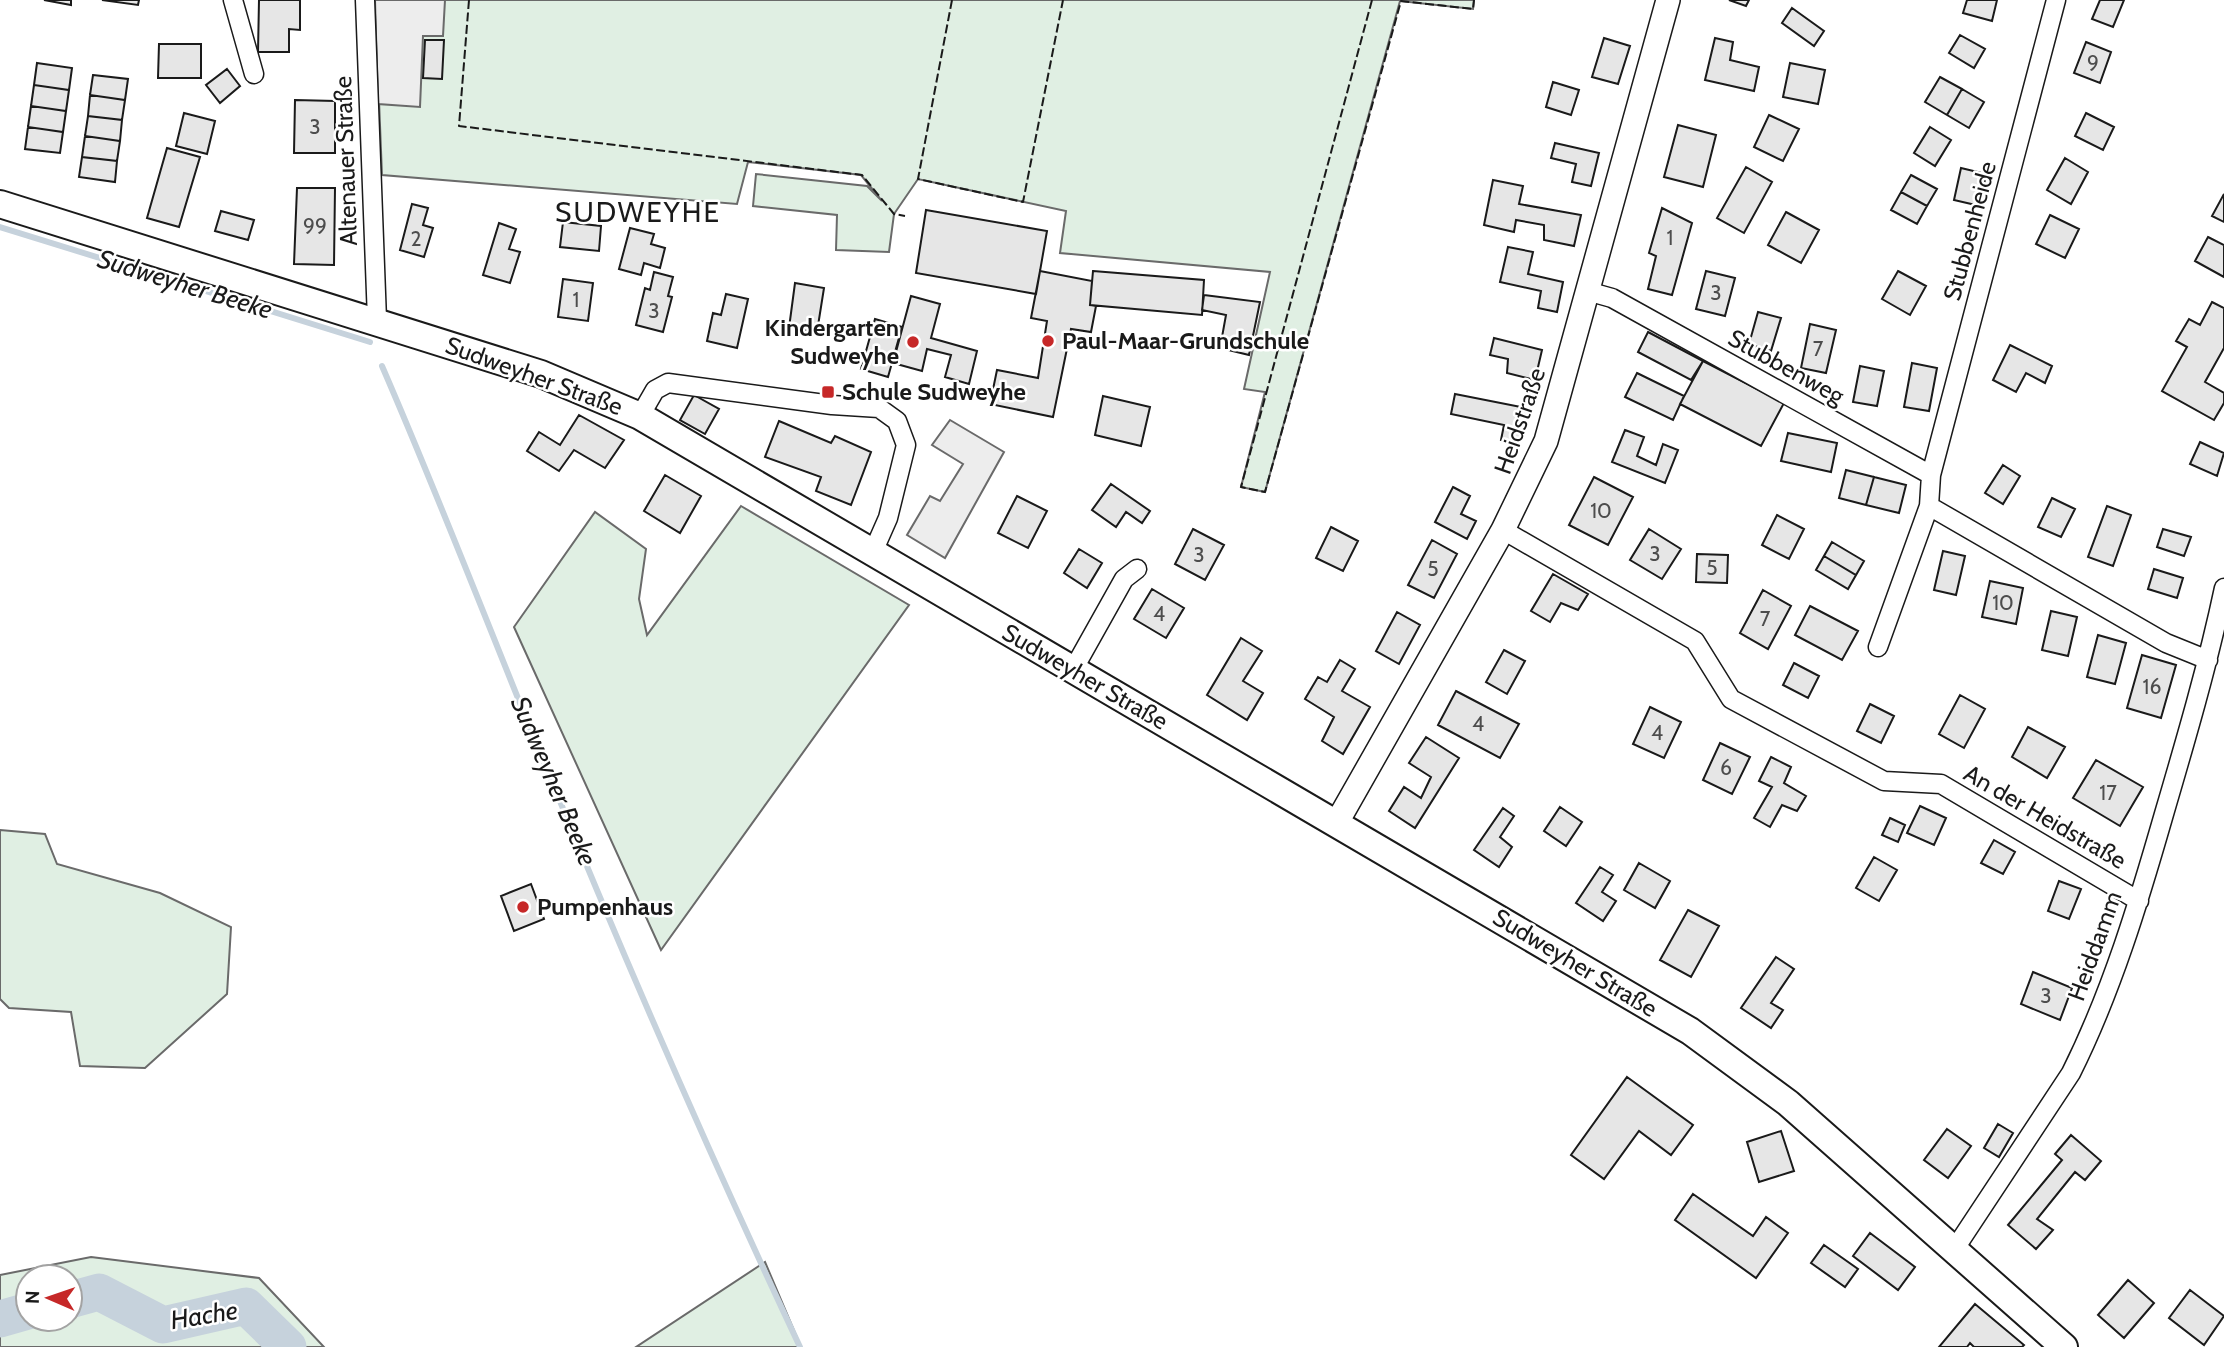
<svg xmlns="http://www.w3.org/2000/svg" width="2224" height="1347" font-family="Cabin,sans-serif">
<style>
.green{fill:#e0efe3;stroke:#6a6a6a;stroke-width:2;fill-rule:evenodd}
.parking{fill:#ededed;stroke:#6a6a6a;stroke-width:2}
.lines{fill:none;stroke-linecap:round;stroke-linejoin:round}
.stream{stroke:#c6d2dc;stroke-width:6}
.river{stroke:#c6d2dc;stroke-width:37}
.building{fill:#e6e6e6;stroke:#1a1a1a;stroke-width:2}
.minor-casing{stroke:#1a1a1a;stroke-width:21}
.tertiary-casing{stroke:#1a1a1a;stroke-width:26}
.secondary-casing{stroke:#1a1a1a;stroke-width:30}
.minor{stroke:#fff;stroke-width:18}
.tertiary{stroke:#fff;stroke-width:23}
.secondary{stroke:#fff;stroke-width:26}
.fence{stroke:#1a1a1a;stroke-width:2;stroke-dasharray:9 3.5;stroke-linecap:butt}
.poi-dot{fill:#c62828;stroke:#fff;stroke-width:2.5}
.labels{text-anchor:middle;stroke-width:5;stroke-linejoin:round;paint-order:stroke}
.number-label{font-size:21px;fill:#4d4d4d}
.street-label{font-size:24px;fill:#1a1a1a;stroke:#fff}
.poi-label{font-size:24px;font-weight:bold;fill:#1a1a1a;stroke:#fff;text-anchor:start}
.water-label{font-size:26px;font-style:italic;fill:#1a1a1a;stroke:#fff}
.quarter-label{font-size:28px;letter-spacing:2px;fill:#1a1a1a;stroke:#fff}
</style>
<rect width="100%" height="100%" fill="#fff"/>
<path class="green" d="M375,0H1474L1473,9L1400,1L1265,492L1241,487L1265,392L1244,389L1270,272L1060,253L1066,211L918,179L894,214L889,252L836,250L837,215L753,206L756,174L867,186L882,201L861,175L748,162L737,204L382,175Z
M741,506L909,605L661,950L514,627L595,512L646,549L639,599L647,635Z
M0,830L45,834L57,864L160,893L231,927L227,994L145,1068L80,1066L71,1012L9,1008L0,999Z
M91,1257L259,1278L324,1347H0V1275ZM28,1277H70V1319H28Z
M765,1262L801,1347H636Z"/>
<path class="parking" d="M375,0H445L443,36H423L420,107L378,104Z
M950,420L1004,452L945,558L907,535L930,496L940,501L963,464L932,445Z"/>
<g class="lines">
<path class="stream" d="M0,227L370,342
M382,366C434,486 481,607 530,728C614,935 705,1145 800,1347"/>
<path class="river" d="M70,1300L99,1292L163,1325L246,1306L288,1347
M0,1319L28,1311"/>
</g>
<path class="building" d="M44,0H71V5Z
M102,0H139L138,5Z
M259,0H300V30L289,29V52H258Z
M1729,0H1749L1746,6Z
M1967,0H1997L1992,21L1963,13Z
M2100,0H2124L2113,27L2092,19Z
M1792,8L1824,31L1814,46L1782,23Z
M1960,35L1985,49L1974,68L1949,53Z
M1604,38L1630,46L1618,84L1592,77Z
M1715,38L1733,42L1730,60L1759,67L1754,91L1705,80Z
M425,40H444L442,79L423,78Z
M2086,42L2111,52L2100,83L2074,73Z
M159,44H201V78H158Z
M37,63L72,68L69,90L34,85Z
M1790,63L1825,70L1818,104L1783,97Z
M227,69L240,86L220,103L206,85Z
M93,75L128,79L125,100L90,95Z
M1940,77L1962,89L1947,115L1925,102Z
M1553,82L1579,90L1571,115L1546,107Z
M34,85L69,90L66,111L31,106Z
M1962,89L1984,102L1969,128L1947,115Z
M90,95L125,100L122,120L88,116Z
M295,100L335,101V153H294Z
M31,106L66,111L63,132L28,127Z
M184,113L215,121L207,154L176,146Z
M2086,113L2114,127L2103,150L2075,136Z
M1769,115L1799,129L1783,161L1754,147Z
M88,116L122,120L120,141L85,136Z
M1678,125L1716,135L1703,187L1664,177Z
M28,127L63,132L60,153L25,149Z
M1930,127L1951,140L1935,166L1914,153Z
M85,136L120,141L117,161L82,157Z
M1555,143L1599,153L1591,186L1572,182L1576,164L1551,158Z
M167,148L200,157L179,227L147,218Z
M82,157L117,161L115,182L79,177Z
M2065,158L2088,172L2071,204L2047,190Z
M1746,167L1772,182L1744,233L1717,218Z
M1961,168L1986,174L1980,206L1954,200Z
M1911,175L1937,189L1927,206L1901,192Z
M1493,180L1523,186L1519,204L1581,215L1574,246L1544,240V225L1516,220L1514,232L1484,225Z
M297,188H335L334,265L294,264Z
M1901,192L1927,206L1917,224L1891,210Z
M2224,194V222L2212,216Z
M412,204L428,208L423,225L433,228L424,257L400,250Z
M1662,208L1692,223L1672,295L1648,289L1656,256L1649,253Z
M926,210L1047,231L1036,294L916,273Z
M221,211L254,220L248,240L215,231Z
M1786,212L1819,230L1801,263L1768,245Z
M2050,215L2079,229L2065,258L2036,244Z
M563,222L601,226L599,251L560,247Z
M499,223L516,229L509,249L520,252L510,283L483,275Z
M630,228L654,234L651,244L665,248L660,268L644,263L641,275L619,269Z
M2208,237L2224,245V277L2195,261Z
M1508,247L1533,252L1528,274L1563,282L1557,312L1538,308L1541,291L1500,282Z
M1040,271L1092,281L1090,305L1096,306L1091,332L1071,329L1053,417L990,404L997,370L1038,378L1047,321L1031,318Z
M1093,271L1204,280L1202,315L1090,305Z
M1706,271L1735,278L1725,316L1696,309Z
M1898,271L1926,286L1910,315L1882,299Z
M654,272L673,277L668,296L672,297L663,332L636,325L645,288L650,290Z
M563,279L593,283L588,321L558,317Z
M795,283L824,288L817,332L789,328Z
M726,294L748,299L737,348L707,341L713,313L721,315Z
M1204,295L1260,302L1249,355L1220,348L1226,315L1202,310Z
M911,296L940,304L931,338L977,351L969,384L945,377L951,355L927,349L922,371L893,363Z
M2212,302L2224,308V348L2205,382L2224,393V403L2214,420L2162,391L2187,347L2176,341L2189,319L2200,325Z
M1758,312L1781,318L1771,351L1749,344Z
M875,319L902,327L888,377L861,369Z
M1810,324L1836,330L1826,373L1801,368Z
M1648,332L1703,361L1691,380L1638,352Z
M1494,338L1542,350L1535,380L1507,373L1508,359L1490,355Z
M2010,345L2052,366L2045,383L2026,373L2016,392L1993,380Z
M1703,361L1784,403L1761,446L1680,404Z
M1912,363L1937,368L1929,411L1904,407Z
M1860,366L1884,371L1877,406L1853,402Z
M1637,373L1684,396L1673,420L1625,397Z
M1455,394L1526,408L1519,444L1501,440L1504,425L1451,414Z
M694,395L719,409L705,434L680,420Z
M1103,396L1150,407L1141,446L1095,435Z
M579,415L624,440L605,468L574,450L559,471L527,451L539,432L560,445Z
M779,421L831,443L835,436L871,452L851,505L816,491L821,477L765,457Z
M1625,430L1644,437L1637,456L1656,465L1663,444L1678,450L1665,483L1612,462Z
M1788,433L1837,443L1831,472L1781,461Z
M2200,442L2224,453L2217,476L2190,464Z
M2003,465L2020,476L2003,504L1985,493Z
M1846,470L1874,477L1866,505L1839,498Z
M665,475L701,496L680,533L644,511Z
M1594,477L1633,497L1608,545L1569,525Z
M1874,477L1906,485L1899,513L1866,505Z
M1111,484L1150,511L1142,523L1126,512L1116,527L1092,510Z
M1453,487L1470,496L1461,514L1476,521L1467,539L1435,522Z
M1017,496L1047,511L1028,548L998,533Z
M2052,498L2075,509L2061,537L2038,527Z
M2107,506L2131,515L2113,566L2088,557Z
M1777,515L1804,529L1789,559L1762,545Z
M1331,527L1358,541L1343,571L1316,558Z
M1193,529L1224,545L1205,580L1175,564Z
M1649,529L1681,549L1662,579L1630,560Z
M2163,529L2191,537L2184,556L2157,547Z
M1432,540L1457,554L1434,598L1408,585Z
M1832,542L1864,561L1856,575L1824,556Z
M1079,549L1102,563L1087,588L1064,573Z
M1943,551L1965,556L1956,595L1934,590Z
M1697,554L1728,555L1727,583L1696,582Z
M1824,556L1856,575L1848,589L1816,570Z
M2154,569L2183,578L2177,598L2148,589Z
M1553,574L1588,594L1578,610L1561,603L1550,622L1531,611Z
M1990,581L2023,588L2016,624L1982,617Z
M1152,589L1184,608L1166,638L1134,619Z
M1763,590L1791,606L1768,649L1740,633Z
M1810,606L1858,631L1842,660L1795,635Z
M2051,611L2077,617L2068,656L2042,650Z
M1397,612L1420,625L1399,664L1376,651Z
M2098,635L2126,643L2115,684L2087,677Z
M1241,638L1262,651L1243,681L1263,693L1247,720L1207,695Z
M1504,650L1525,661L1507,694L1486,682Z
M2142,655L2176,665L2161,718L2127,708Z
M1340,660L1355,669L1342,691L1370,707L1343,754L1322,741L1334,717L1305,699L1318,677L1327,682Z
M1794,663L1819,676L1808,698L1783,685Z
M1456,691L1519,724L1500,758L1438,725Z
M1960,695L1985,709L1964,748L1939,734Z
M1870,704L1894,716L1881,743L1857,731Z
M1650,707L1681,722L1664,758L1633,744Z
M2028,727L2065,747L2047,778L2012,757Z
M1426,737L1459,758L1415,828L1389,811L1404,787L1421,798L1431,777L1409,763Z
M1720,743L1750,757L1732,794L1703,780Z
M1771,757L1791,767L1784,783L1806,796L1797,811L1782,805L1770,827L1754,818L1772,787L1759,781Z
M2096,760L2143,787L2120,826L2073,798Z
M1920,806L1946,818L1934,845L1907,833Z
M1560,807L1582,822L1566,846L1544,831Z
M1503,808L1514,816L1500,837L1512,847L1499,867L1474,850Z
M1890,818L1905,825L1898,842L1882,835Z
M1994,840L2015,852L2003,874L1981,863Z
M1874,857L1897,870L1879,901L1856,888Z
M1639,863L1670,881L1655,908L1624,890Z
M1600,867L1613,875L1602,892L1616,901L1603,921L1576,903Z
M2059,881L2081,889L2069,919L2048,911Z
M531,884L544,919L514,931L501,896Z
M1688,910L1719,926L1691,977L1660,960Z
M1776,957L1794,969L1771,1003L1783,1010L1771,1028L1741,1008Z
M2033,972L2072,988L2060,1020L2021,1004Z
M1627,1077L1693,1125L1671,1155L1639,1131L1604,1179L1571,1155Z
M1998,1124L2013,1133L1999,1157L1984,1148Z
M1947,1129L1971,1146L1948,1178L1924,1160Z
M1781,1131L1794,1171L1759,1182L1747,1142Z
M2071,1135L2101,1161L2085,1180L2075,1172L2037,1219L2053,1230L2036,1249L2008,1225L2062,1160L2055,1154Z
M1693,1194L1753,1236L1766,1217L1788,1233L1756,1278L1675,1220Z
M1870,1233L1915,1267L1898,1290L1853,1256Z
M1824,1245L1858,1269L1845,1287L1811,1263Z
M2128,1280L2154,1303L2124,1338L2098,1315Z
M2190,1290L2224,1316L2204,1345L2169,1318Z
M1975,1304L2024,1345L2022,1347H1974L1970,1343L1967,1347H1939Z"/>
<g class="lines">
<defs>
<path id="minor" d="M233,0L254,74
M365,0L377,320
M1587,291L1612,298L1931,475L1929,506L1878,647
M640,416L655,390L668,383L832,405L879,408L897,421L906,445L888,518L873,552
M1931,475L2056,0
M1929,506L2166,643L2208,660
M1503,530L1695,641L1731,699L1884,781L1941,784L2139,901
M1073,670L1124,579L1137,569
M1954,1250L2071,1073C2112,991 2139,901 2164,814C2186,739 2208,664 2224,588"/>
<path id="tertiary" d="M1336,824L1503,530L1546,441L1668,0"/>
<path id="secondary" d="M0,204L541,374L640,416L1690,1031L1788,1103L2064,1347"/>
</defs>
<use href="#minor" class="minor-casing"/>
<use href="#tertiary" class="tertiary-casing"/>
<use href="#secondary" class="secondary-casing"/>
<use href="#minor" class="minor"/>
<use href="#tertiary" class="tertiary"/>
<use href="#secondary" class="secondary"/>
<path class="fence" d="M469,0L459,126L862,175L894,214L905,216
M952,0L918,179L1023,202L1063,0
M1372,0L1241,487L1265,492L1401,1L1473,9L1474,0"/>
</g>
<g class="poi-dot">
<circle cx="1048" cy="341" r="7"/>
<circle cx="913" cy="342" r="7"/>
<rect x="821" y="385" width="14" height="14" rx="3.5"/>
<circle cx="523" cy="907" r="7"/>
</g>
<g class="labels">
<g class="number-label">
<text x="2093" y="70">9</text>
<text x="315" y="134">3</text>
<text x="315" y="233">99</text>
<text x="1670" y="245">1</text>
<text x="416" y="246">2</text>
<text x="1716" y="300">3</text>
<text x="576" y="307">1</text>
<text x="654" y="318">3</text>
<text x="1818" y="356">7</text>
<text x="1601" y="518">10</text>
<text x="1655" y="561">3</text>
<text x="1199" y="562">3</text>
<text x="1712" y="575">5</text>
<text x="1433" y="576">5</text>
<text x="2003" y="610">10</text>
<text x="1159" y="621">4</text>
<text x="1765" y="626">7</text>
<text x="2152" y="694">16</text>
<text x="1478" y="731">4</text>
<text x="1657" y="740">4</text>
<text x="1726" y="775">6</text>
<text x="2108" y="800">17</text>
<text x="2046" y="1003">3</text>
</g>
<g class="street-label">
<text transform="translate(346 161) rotate(-92)" y="8">Altenauer Straße</text>
<text transform="translate(1970 231) rotate(-75)" y="8">Stubbenheide</text>
<text transform="translate(1786 367) rotate(29)" y="8">Stubbenweg</text>
<text transform="translate(534 376) rotate(20)" y="8">Sudweyher Straße</text>
<text transform="translate(1520 421) rotate(-71)" y="8">Heidstraße</text>
<text transform="translate(1085 677) rotate(30)" y="8">Sudweyher Straße</text>
<text transform="translate(2045 817) rotate(30)" y="8">An der Heidstraße</text>
<text transform="translate(2095 946) rotate(-70)" y="8">Heiddamm</text>
<text transform="translate(1575 963) rotate(31)" y="8">Sudweyher Straße</text>
</g>
<g class="poi-label">
<text x="899" y="336" text-anchor="end">Kindergarten<tspan x="899" dy="28">Sudweyhe</tspan></text>
<text x="1062" y="349">Paul-Maar-Grundschule</text>
<text x="842" y="400">Schule Sudweyhe</text>
<text x="537" y="915">Pumpenhaus</text>
</g>
<g class="water-label">
<text transform="translate(185 284) rotate(17)" y="9">Sudweyher Beeke</text>
<text transform="translate(554 781) rotate(67)" y="9">Sudweyher Beeke</text>
<text transform="translate(204 1315) rotate(-9)" y="9">Hache</text>
</g>
<g class="quarter-label">
<text x="638" y="222">SUDWEYHE</text>
</g>
</g>
<g transform="translate(49 1298) rotate(272)"><circle r="33" fill="#ffffff" stroke="#a3a3a3" stroke-width="2"/>
<path d="M0-5L12 26L0 18L-12 26Z" fill="#c62828"/>
<text y="-10" font-size="19" font-weight="bold" text-anchor="middle" fill="#1a1a1a">N</text>
</g>
</svg>
